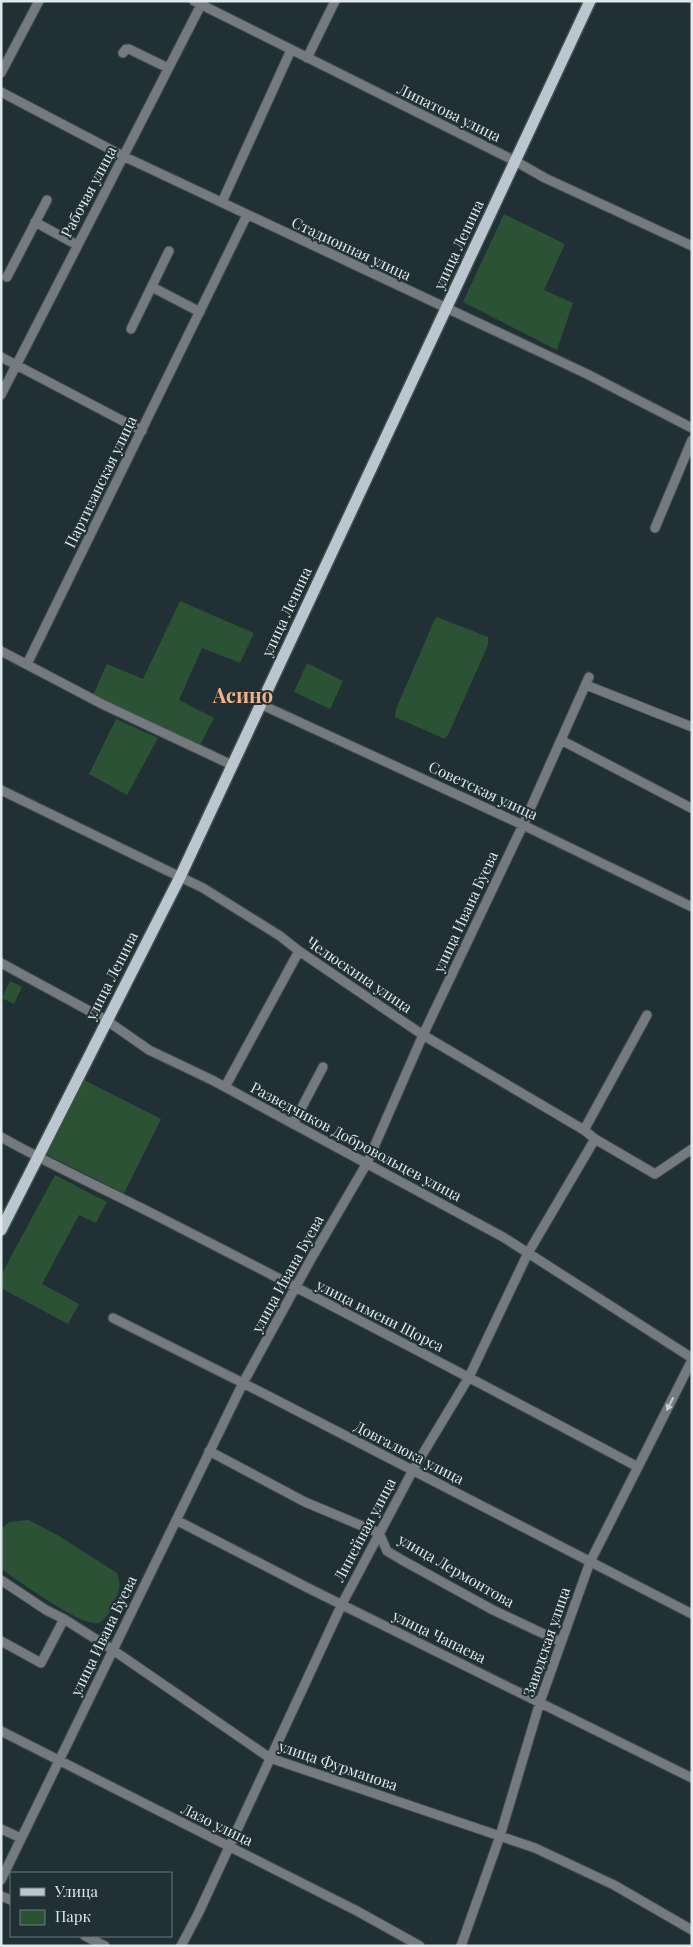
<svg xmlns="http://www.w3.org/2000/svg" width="693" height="1947" font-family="'Playfair Display',serif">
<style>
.green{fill:#2c5235}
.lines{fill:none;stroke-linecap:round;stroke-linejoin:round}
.minor-casing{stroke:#404e51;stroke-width:11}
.major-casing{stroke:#404e51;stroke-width:14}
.minor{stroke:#757a7e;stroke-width:9}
.major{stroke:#bcc6d0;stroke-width:11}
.oneway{fill:#c5cdd0}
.labels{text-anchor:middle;stroke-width:4;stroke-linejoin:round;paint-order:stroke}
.street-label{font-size:15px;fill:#e0e9ec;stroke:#213034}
.district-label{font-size:20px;font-weight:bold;fill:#f6b184;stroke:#213034}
</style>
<rect width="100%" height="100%" fill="#213034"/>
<path class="green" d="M504,214L565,244L544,290L573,303L557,350L463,302Z
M180,601L254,633L240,663L202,648L179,700L214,718L199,747L93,695L107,664L143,679Z
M437,617L488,637V645L449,733L445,739L395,717L396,709L434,621Z
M307,663L343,681L330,709L294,692Z
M116,719L158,738L127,795L89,774Z
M10,981L22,987L14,1004L2,998Z
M84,1080L161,1119L124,1193L47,1155Z
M55,1175L107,1202L96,1223L79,1215L42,1284L79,1304L68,1324L1,1288V1275Z
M29,1520L59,1536L117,1573C122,1588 119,1592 112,1606C110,1612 105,1621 98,1623C81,1627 18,1580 1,1569V1529L9,1522Z"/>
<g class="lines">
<defs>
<path id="minor" d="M194,1L515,161L545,178L692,246
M123,53L126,49H129L168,68
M307,58L335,1
M1,73L39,1
M1,92L123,156L587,374L692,428
M222,202L291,50
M35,222L77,245
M7,277L47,200
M152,287L200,312
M131,329L169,251
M1,357L142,431
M1,395L203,1
M655,528L692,440
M1,651L102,704L232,765
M27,664L247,215
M586,685L692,727
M260,704L523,825L692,907
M561,740L691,808
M1,790L203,888L280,936L299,951L423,1035L584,1130L595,1139L655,1174L692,1149
M1,963L106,1020L149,1050L212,1080L503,1237L692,1358
M225,1087L299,951
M293,1124L323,1067
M584,1130L647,1015
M1,1137C54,1167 109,1191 163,1219C322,1300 480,1383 638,1467
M113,1318L243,1383L692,1614
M209,1451L305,1502L379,1533L387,1551L402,1560L493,1610L561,1642
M176,1520L308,1588L692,1778
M1,1580L46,1610L64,1619L113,1650L270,1758L535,1848L614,1885L692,1930
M1,1641L41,1663L64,1619
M1,1731L357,1911L420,1946
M1,1829L21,1838
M1,1880L243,1383L311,1259L367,1163L423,1035L523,825L589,677
M1,1896L11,1900
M85,1936L105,1946
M181,1946L198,1914L342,1604L413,1470L469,1377L528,1253L595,1139
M461,1946L500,1836L540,1702L590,1562L692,1360"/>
<path id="major" d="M1,1230L180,877L590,1"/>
</defs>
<use href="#minor" class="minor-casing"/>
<use href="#major" class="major-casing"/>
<use href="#minor" class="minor"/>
<use href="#major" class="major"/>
</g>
<defs><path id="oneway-solid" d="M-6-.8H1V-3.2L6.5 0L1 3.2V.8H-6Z" transform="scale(1.25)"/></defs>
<use class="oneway" href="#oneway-solid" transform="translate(670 1404) rotate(117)"/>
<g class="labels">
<g class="street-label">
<text transform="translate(449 113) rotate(26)" y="5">Липатова улица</text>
<text transform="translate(89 192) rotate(-62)" y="5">Рабочая улица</text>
<text transform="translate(459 245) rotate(-65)" y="5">улица Ленина</text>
<text transform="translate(351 249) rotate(25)" y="5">Стадионная улица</text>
<text transform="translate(101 482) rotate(-64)" y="5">Партизанская улица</text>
<text transform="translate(287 612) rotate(-65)" y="5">улица Ленина</text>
<text transform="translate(483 791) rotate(25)" y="5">Советская улица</text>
<text transform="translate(466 912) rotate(-65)" y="5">улица Ивана Буева</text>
<text transform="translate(359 975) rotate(34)" y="5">Челюскина улица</text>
<text transform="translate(112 976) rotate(-63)" y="5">улица Ленина</text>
<text transform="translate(356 1142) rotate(28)" y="5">Разведчиков Добровольцев улица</text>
<text transform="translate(288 1274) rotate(-61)" y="5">улица Ивана Буева</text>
<text transform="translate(380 1316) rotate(27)" y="5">улица имени Щорса</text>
<text transform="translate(409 1453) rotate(27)" y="5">Довгалюка улица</text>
<text transform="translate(365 1530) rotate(-62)" y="5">Линейная улица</text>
<text transform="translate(456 1571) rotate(30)" y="5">улица Лермонтова</text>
<text transform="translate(104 1636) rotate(-64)" y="5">улица Ивана Буева</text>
<text transform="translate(439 1637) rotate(26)" y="5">улица Чапаева</text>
<text transform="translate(547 1642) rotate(-71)" y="5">Заводская улица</text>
<text transform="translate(338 1766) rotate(19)" y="5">улица Фурманова</text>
<text transform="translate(217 1825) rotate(26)" y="5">Лазо улица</text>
</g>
<g class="district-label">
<text x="243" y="703">Асино</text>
</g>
</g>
<rect width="693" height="1947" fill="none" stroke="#e0e9ec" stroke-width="5"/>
<rect x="10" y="1872" width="162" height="65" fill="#213034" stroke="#6d7a7e"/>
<rect x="20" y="1888" width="25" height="8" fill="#bcc6d0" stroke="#6d7a7e"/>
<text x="55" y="1897" font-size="15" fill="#e0e9ec">Улица</text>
<rect x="20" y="1910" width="25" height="15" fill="#2c5235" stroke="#6d7a7e"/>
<text x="55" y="1922" font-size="15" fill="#e0e9ec">Парк</text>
</svg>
